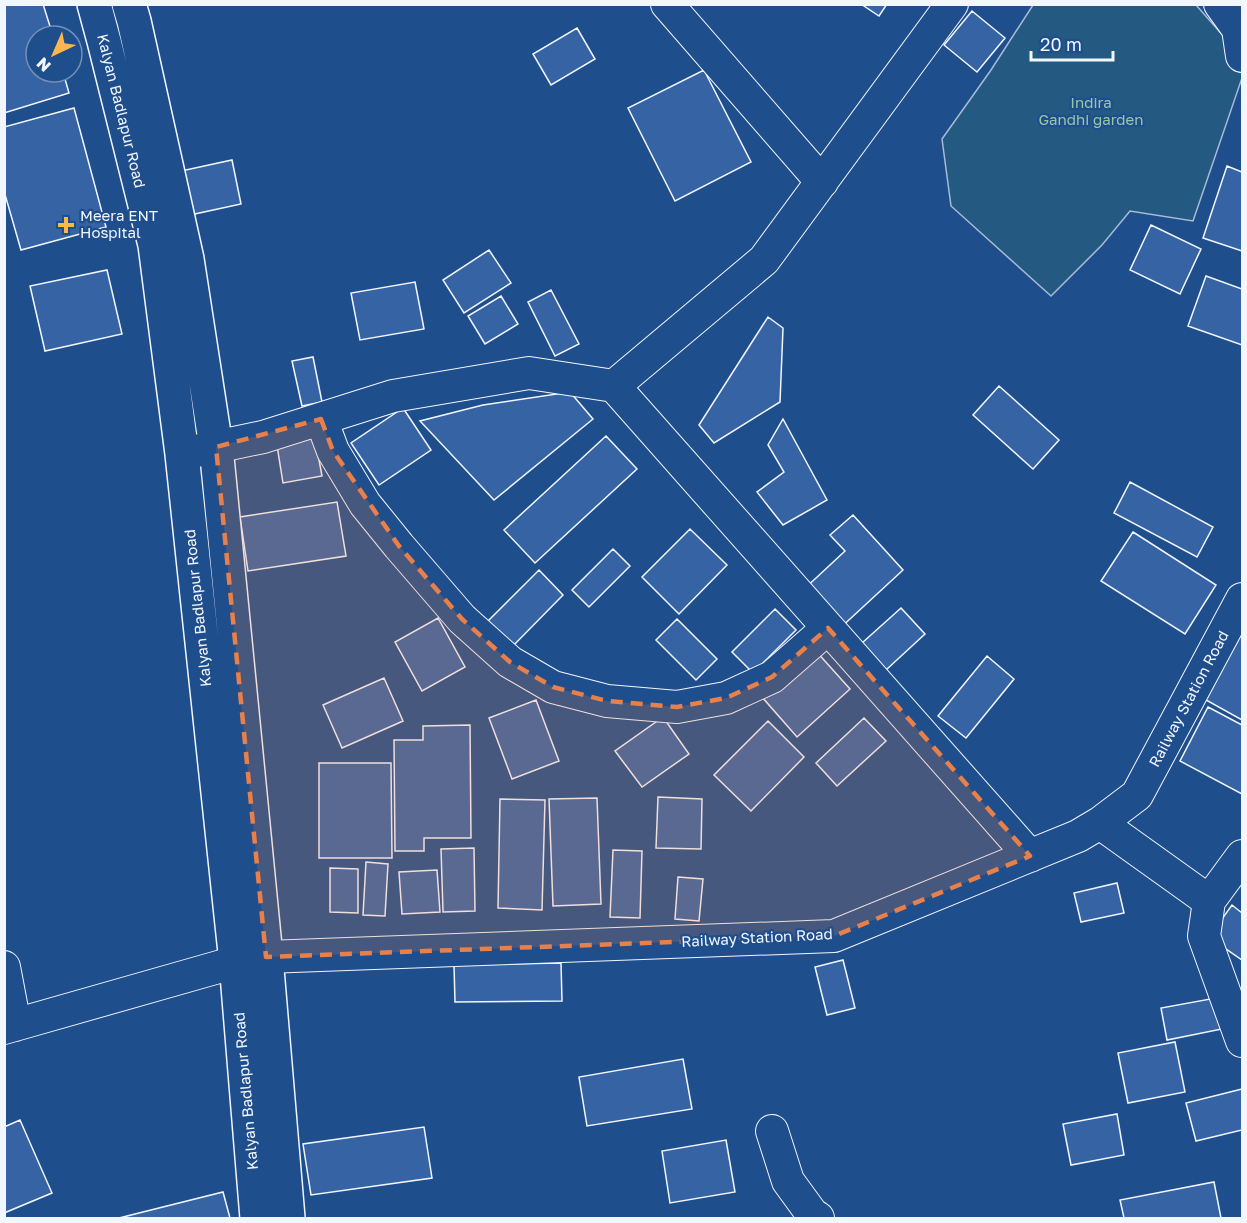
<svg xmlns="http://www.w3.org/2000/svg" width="1247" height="1223" font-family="'Golos Text',sans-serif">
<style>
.green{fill:#245a82;stroke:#a8bbd7;stroke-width:1.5}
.building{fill:#3563a3;stroke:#f2f6ff;stroke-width:1.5}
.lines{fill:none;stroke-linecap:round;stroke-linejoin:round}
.minor-casing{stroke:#f2f6ff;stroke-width:34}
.major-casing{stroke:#f2f6ff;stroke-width:36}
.minor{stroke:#1f4e8c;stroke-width:32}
.major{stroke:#1f4e8c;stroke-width:33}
.marked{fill:#ea8049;fill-opacity:0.2;stroke:#ea8049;stroke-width:4.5;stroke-dasharray:12 8;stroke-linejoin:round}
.poi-dot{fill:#ffb74d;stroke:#1f4e8c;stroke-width:2}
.labels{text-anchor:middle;stroke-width:4.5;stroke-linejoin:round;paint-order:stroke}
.park-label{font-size:15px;fill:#97c8a6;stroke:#1f4e8c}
.street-label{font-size:15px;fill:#f2f6ff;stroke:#1f4e8c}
.poi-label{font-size:15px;fill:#f2f6ff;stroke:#1f4e8c;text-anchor:start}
</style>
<rect width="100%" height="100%" fill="#1f4e8c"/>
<path class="green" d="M1033,5H1196L1242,57V78L1193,221L1130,211L1102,245L1051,296L951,206L942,139L991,70Z"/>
<path class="building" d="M4,4H43L53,36H36V72H63L69,93L4,113Z
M861,4H887L879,16Z
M972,11L1005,38L977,72L944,45Z
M577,28L595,59L551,85L533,54Z
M704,70L751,162L675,201L628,108Z
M74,108L106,227L21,250L4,191V127Z
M232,160L241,204L190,215L181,171Z
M1227,166L1242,172V251L1203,238Z
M1151,225L1201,249L1180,294L1130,270Z
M489,250L511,283L464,313L443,280Z
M107,270L122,334L45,351L30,286Z
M1206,276L1242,289V345L1188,326Z
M415,282L424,329L360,340L351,293Z
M551,290L579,344L555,356L528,302Z
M501,296L518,324L485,344L468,316Z
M768,317L783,328L780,402L714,443L699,425Z
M313,357L322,402L302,406L292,361Z
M999,386L1059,440L1033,469L973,415Z
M570,392L593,419L494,500L420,421L483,405Z
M403,408L431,450L379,485L351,443Z
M783,419L827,500L783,525L757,492L784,472L768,445Z
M314,433L322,476L283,483L276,439Z
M606,436L637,469L535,563L504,530Z
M1130,482L1213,527L1197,557L1114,513Z
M337,502L346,556L248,571L240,517Z
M853,515L903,570L837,631L801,592L845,551L830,535Z
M690,529L727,565L679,614L642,577Z
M1133,532L1216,585L1185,634L1101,581Z
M613,549L630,566L589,607L572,590Z
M539,570L563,595L507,652L482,627Z
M901,608L925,634L886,670L862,643Z
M775,609L796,630L753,673L732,652Z
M438,618L465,667L422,691L395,642Z
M677,619L717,659L696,680L656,640Z
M1242,629V720L1206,700Z
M815,650L850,689L797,737L762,697Z
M987,656L1014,679L966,738L938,716Z
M384,678L403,721L342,748L323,705Z
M536,700L559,761L512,779L489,718Z
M1208,707L1242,725V794L1180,761Z
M663,717L689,754L642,787L615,751Z
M864,718L886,741L837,786L816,763Z
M768,721L804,757L751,811L714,775Z
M470,725L471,838H424V851H395L394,740H423V726Z
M319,763H391L392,858H319Z
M658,797L702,799L701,849L656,848Z
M597,798L601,904L553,906L549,799Z
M500,799L545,800L542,910L498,908Z
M474,848L475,911L443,912L441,849Z
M613,850L642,851L640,918L610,917Z
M366,862L388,864L385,916L363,915Z
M330,868L358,869V913L330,912Z
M437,870L440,912L402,914L399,872Z
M678,877L703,879L699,921L675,919Z
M1117,883L1124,913L1081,922L1074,893Z
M1232,905L1242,913V960L1209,937Z
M843,960L855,1008L827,1015L815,967Z
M561,963L562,1001L455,1002L454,965Z
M1221,997L1227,1028L1167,1040L1161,1008Z
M1175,1042L1185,1092L1128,1103L1118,1053Z
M683,1059L692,1109L587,1126L579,1077Z
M1242,1089V1130L1196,1141L1186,1103Z
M1117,1114L1124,1155L1071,1165L1063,1124Z
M20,1120L52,1193L4,1213V1127Z
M424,1127L432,1178L311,1195L303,1144Z
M726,1140L735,1192L670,1203L662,1151Z
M1214,1182L1221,1218H1124L1120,1200Z
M223,1192L230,1218H119Z"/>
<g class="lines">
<defs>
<path id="minor" d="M667,4L822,182
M1220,4L1238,29L1242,56
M614,386L1030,856
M321,419L333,451L365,504L399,546L462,619L510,662L553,687L607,701L677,707L726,698L772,677L828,628
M182,454L263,437L393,396L529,373L614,386L764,260L952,4
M1100,823L1209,901L1204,936L1242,1041
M1209,901L1242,856
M4,967L15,1025
M4,1028L236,962L266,957L834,936L1078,836L1100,823L1137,795L1242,599
M772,1131L788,1181L812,1214L818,1218"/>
<path id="major" d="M94,4L104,41L155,245L182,454L236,962L257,1218
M129,4L134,21L187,259L216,447L266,957L288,1218"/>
</defs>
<use href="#minor" class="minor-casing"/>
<use href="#major" class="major-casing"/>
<use href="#minor" class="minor"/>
<use href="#major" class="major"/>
</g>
<path class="marked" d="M321,419L333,451L399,546L462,619L510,662L553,687L607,701L677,707L726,698L772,677L828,628L1030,856L834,936L266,957L216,447Z"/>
<path class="poi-dot" d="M63 216h6v6h6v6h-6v6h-6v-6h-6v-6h6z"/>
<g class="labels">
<g class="park-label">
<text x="1091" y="108">Indira<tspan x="1091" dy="17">Gandhi garden</tspan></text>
</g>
<g class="street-label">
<text transform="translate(121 111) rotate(76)" y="5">Kalyan Badlapur Road</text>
<text transform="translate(198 608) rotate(-96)" y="5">Kalyan Badlapur Road</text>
<text transform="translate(1189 699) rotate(-62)" y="5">Railway Station Road</text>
<text transform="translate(757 938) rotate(-3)" y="5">Railway Station Road</text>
<text transform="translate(246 1091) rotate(-95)" y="5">Kalyan Badlapur Road</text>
</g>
<g class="poi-label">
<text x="80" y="221">Meera ENT<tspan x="80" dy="17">Hospital</tspan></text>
</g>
</g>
<rect width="1247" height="1223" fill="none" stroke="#f2f6ff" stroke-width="12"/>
<g transform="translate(54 54) rotate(224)"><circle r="28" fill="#1f4e8c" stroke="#7391ba" stroke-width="1.5"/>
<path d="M0-4.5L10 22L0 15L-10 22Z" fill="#ffb74d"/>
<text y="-9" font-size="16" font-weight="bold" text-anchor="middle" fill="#f2f6ff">N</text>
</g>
<path d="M1031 51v9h82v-9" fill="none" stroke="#f2f6ff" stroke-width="3"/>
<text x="1040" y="51" font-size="18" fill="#f2f6ff" stroke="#1f4e8c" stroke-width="4.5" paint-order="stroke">20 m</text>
</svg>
